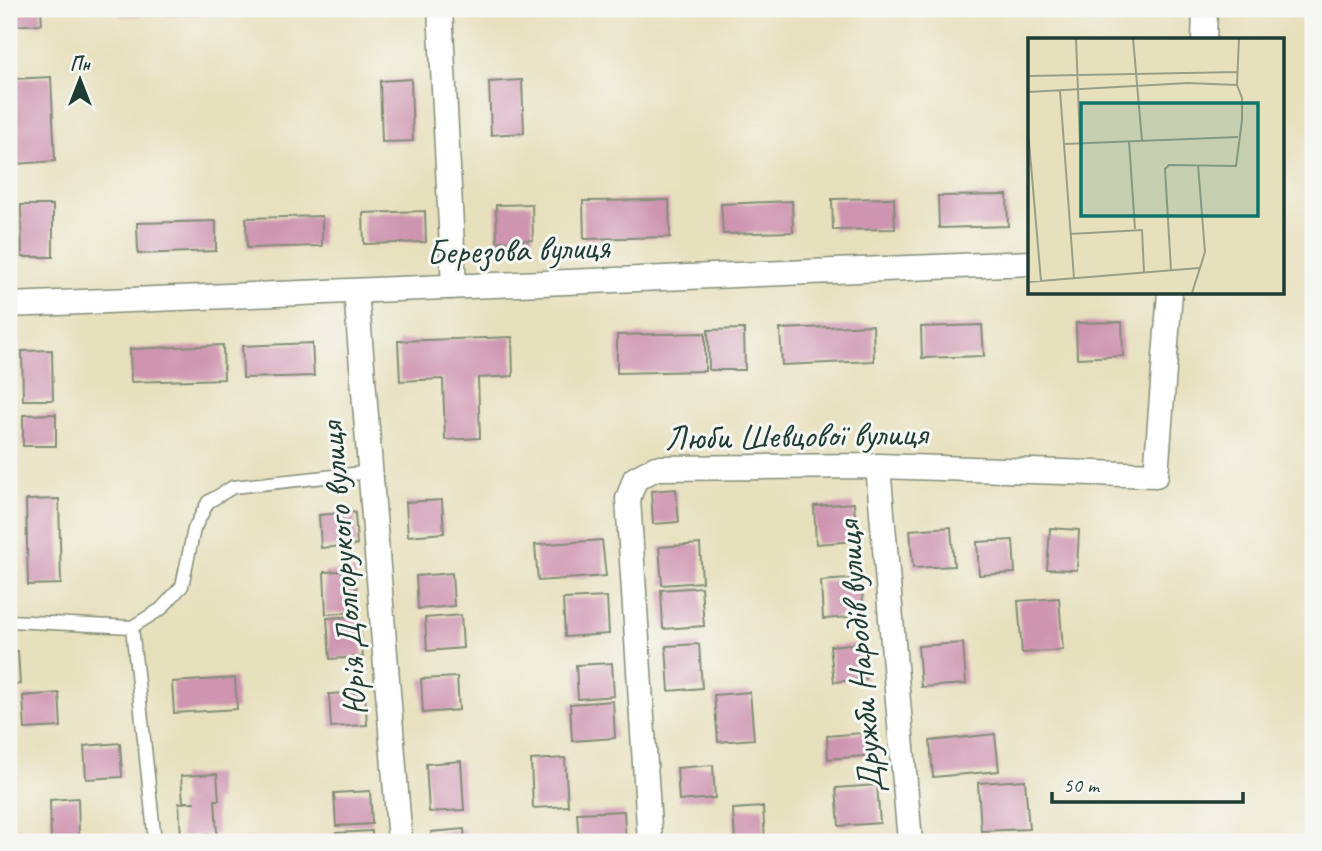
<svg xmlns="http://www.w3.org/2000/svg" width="1322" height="851" font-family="Caveat,sans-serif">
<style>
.building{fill:#ce94b0}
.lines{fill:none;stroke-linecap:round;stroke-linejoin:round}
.service-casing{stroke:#838e78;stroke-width:15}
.minor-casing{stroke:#838e78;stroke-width:27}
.service{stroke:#fff;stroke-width:12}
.minor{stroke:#fff;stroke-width:24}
.labels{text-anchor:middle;stroke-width:6;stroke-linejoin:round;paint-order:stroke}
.street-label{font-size:35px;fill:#1f3d34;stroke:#f6f6f2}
.inset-road{fill:none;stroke:#979f86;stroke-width:2}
.view{fill:#0f766e;fill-opacity:0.15;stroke:#0f766e;stroke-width:3.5}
.inset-edge{fill:none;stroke:#1f3d34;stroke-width:3.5}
</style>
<rect width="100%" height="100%" fill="#f6f6f2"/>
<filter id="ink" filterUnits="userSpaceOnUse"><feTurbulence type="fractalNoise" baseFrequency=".0143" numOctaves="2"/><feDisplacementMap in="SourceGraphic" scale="14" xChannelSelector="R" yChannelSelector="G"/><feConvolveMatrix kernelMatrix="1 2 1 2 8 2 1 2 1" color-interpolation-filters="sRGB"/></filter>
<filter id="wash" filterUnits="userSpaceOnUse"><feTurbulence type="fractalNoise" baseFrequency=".00686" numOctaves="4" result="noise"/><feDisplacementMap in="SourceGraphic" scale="28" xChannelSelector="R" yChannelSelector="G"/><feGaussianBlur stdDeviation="1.57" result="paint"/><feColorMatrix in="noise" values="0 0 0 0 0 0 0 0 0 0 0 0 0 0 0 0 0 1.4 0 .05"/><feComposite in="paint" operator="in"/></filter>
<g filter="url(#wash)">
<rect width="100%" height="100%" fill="#e7e0bd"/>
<g id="blocks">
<path class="building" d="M9,9H41L42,24L9,26Z
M121,9H203V14L121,16Z
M51,77L55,161L16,164L12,79Z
M411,79L413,141L382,142L380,81Z
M522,80L524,133L491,135L489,82Z
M1007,195L1008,226L939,228L938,196Z
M894,198L895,229L833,230L832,199Z
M669,200L670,237L584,239L583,201Z
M792,201L793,232L723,234L721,204Z
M532,204L533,240L497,241L496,205Z
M21,205H53V257H22Z
M425,211L426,242L364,244L363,213Z
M322,216V246L247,248L246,218Z
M216,221V251L138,254L137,223Z
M1122,322L1123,356L1077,358L1076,323Z
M873,325L874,361L782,365L780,329Z
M982,325L984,356L922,358L921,327Z
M744,329L745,370H709L708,330Z
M705,333V371L617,373V335Z
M512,337L513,376L478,378L480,438L445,440L443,379L400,381L398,341Z
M312,343L314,376L243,378L242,346Z
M223,345L224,379L131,382L130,349Z
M52,350L53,400H23L22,351Z
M56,414V446H23V415Z
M676,489L679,522L653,524L651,491Z
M59,499L61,584L28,585L26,500Z
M442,500L444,533L408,536L406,502Z
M854,503L857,541L816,544L814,506Z
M355,512L357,545L321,548L319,515Z
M951,527L954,566L913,568L910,530Z
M1050,528L1079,530L1077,570L1047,569Z
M602,540L606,576L538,581L535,545Z
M1013,540L1015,573L979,575L977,542Z
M700,544L702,582L662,585L659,547Z
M355,570L358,612L326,614L324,572Z
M452,573L454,606L418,609L416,576Z
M861,578L864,616L823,619L821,581Z
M701,587L704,626L663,629L661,590Z
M607,597L609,634L565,637L563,599Z
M1059,598L1063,650L1022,653L1018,601Z
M461,615L463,648L427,651L425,618Z
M359,616L363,657L330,659L327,618Z
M862,643L866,679L834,682L830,646Z
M963,643L966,684L921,687L918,646Z
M699,644L702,688L669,691L666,646Z
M18,651L20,684L9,685V652Z
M612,663L614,696L578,699L576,665Z
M457,677L459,710L423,713L421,679Z
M235,678L237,709L174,713L172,682Z
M365,692L367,725L331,727L329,694Z
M750,692L754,739L718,742L714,695Z
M59,693L61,727L25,729L23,696Z
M613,701L615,738L572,741L570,704Z
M874,732L876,755L828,759L827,736Z
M995,734L999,771L933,777L930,741Z
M120,743L122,777L86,779L84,746Z
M565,758L568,806L533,808L531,760Z
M461,761L464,810L429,812L426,764Z
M713,765L715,798L679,801L677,768Z
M217,774L219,800H215L217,834L181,837L179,803L196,802H183L181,776Z
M1025,780L1029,829L981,831L978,783Z
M877,785L880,823L839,826L836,788Z
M370,791L372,824L336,826L334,793Z
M78,798L79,837L51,839L50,800Z
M763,807L765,842H735L733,809Z
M624,811L626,842H579L577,813Z
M464,829L465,842H432L431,832Z
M372,831V842H336V833Z"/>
</g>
</g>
<g filter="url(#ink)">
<use href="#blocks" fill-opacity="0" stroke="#838e78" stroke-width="2"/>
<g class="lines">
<defs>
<path id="service" d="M9,621L132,627L161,609L182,586L194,529L208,502L233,487L371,472
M132,627L155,842"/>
<path id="minor" d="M440,9L454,287
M1204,40L1205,9
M356,291L400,842
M9,305L1030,263
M878,466L910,842
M650,842L628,499L635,479L656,468L878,466L1156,475L1170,292"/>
</defs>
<use href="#service" class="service-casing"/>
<use href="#minor" class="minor-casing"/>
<use href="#service" class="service"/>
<use href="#minor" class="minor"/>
</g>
</g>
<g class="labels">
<g class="street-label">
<text transform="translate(518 249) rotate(-2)" y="12">Березова вулиця</text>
<text transform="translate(796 435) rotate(-1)" y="12">Люби Шевцової вулиця</text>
<text transform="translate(343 569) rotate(-95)" y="12">Юрія Долгорукого вулиця</text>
<text transform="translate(859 657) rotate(-95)" y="12">Дружби Народів вулиця</text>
</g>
</g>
<g transform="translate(1028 38)">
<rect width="256" height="256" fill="#e7e0bd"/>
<path class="inset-road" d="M48,0L52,105M105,0L114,103M0,38L210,34M32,53L46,240M0,54L160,45L209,47M0,92L13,243M101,103L107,191M36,106L210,99M42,196L114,192L116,234M143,232L137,131L141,127L208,128L214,82V60L209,47L211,0M0,244L171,230M164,255L177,214L170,127"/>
<path class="view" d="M53,65H230V178H53Z"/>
<rect width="256" height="256" class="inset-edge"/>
</g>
<rect width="1322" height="851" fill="none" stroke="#f6f6f2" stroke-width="35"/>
<g transform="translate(80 80)" stroke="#f6f6f2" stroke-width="5" paint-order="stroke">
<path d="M0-5L12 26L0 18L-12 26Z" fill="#1f3d34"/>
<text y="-10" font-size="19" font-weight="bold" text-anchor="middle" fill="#1f3d34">Пн</text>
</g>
<path d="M1052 792v10h191v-10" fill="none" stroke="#1f3d34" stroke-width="3.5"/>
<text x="1063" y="792" font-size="21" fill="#1f3d34" stroke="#f6f6f2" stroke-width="5" paint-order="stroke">50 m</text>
</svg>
